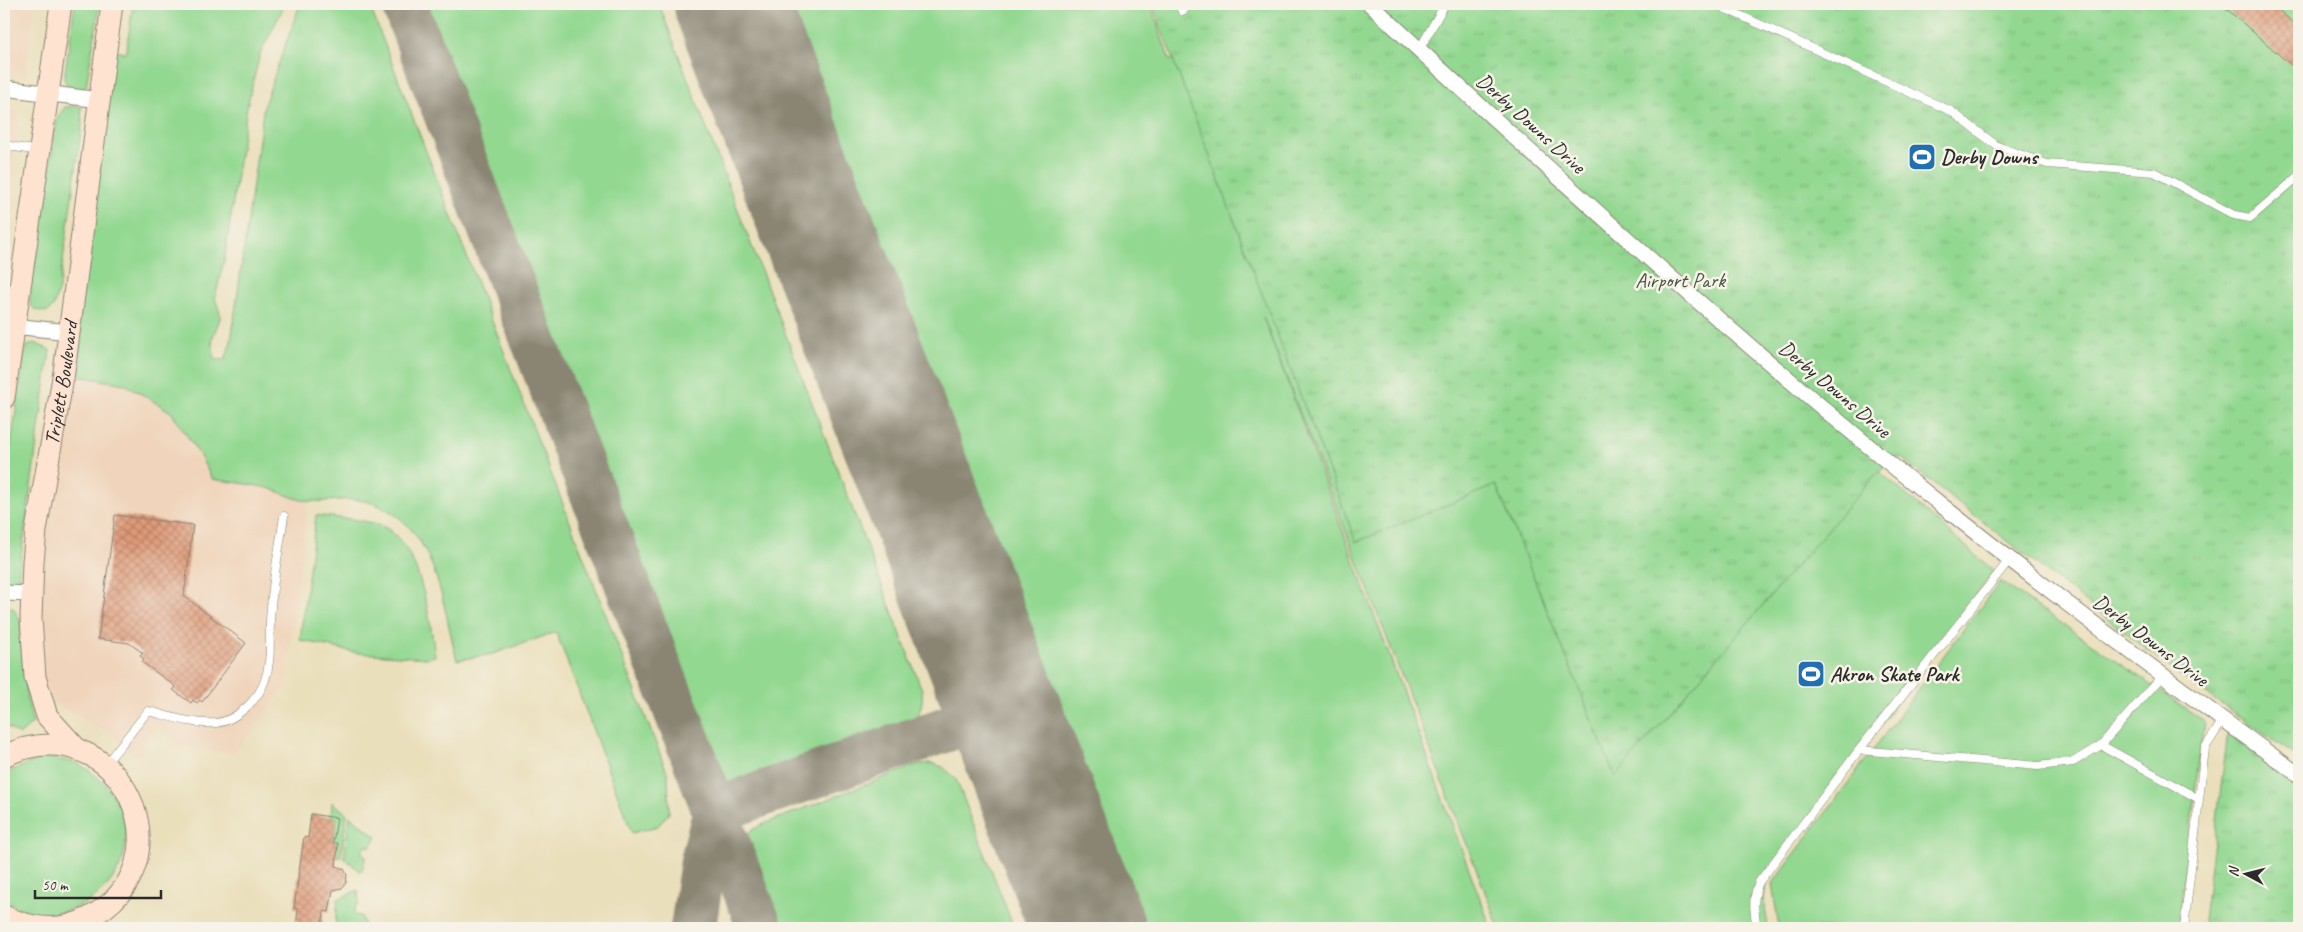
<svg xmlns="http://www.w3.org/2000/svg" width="2303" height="932" font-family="Caveat,sans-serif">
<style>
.built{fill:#f0d5bc}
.grass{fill:#93d891;stroke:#5f825e}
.park{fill:url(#park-tufts);stroke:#5f825e}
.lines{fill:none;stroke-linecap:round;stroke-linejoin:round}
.taxiway{stroke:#8a8573;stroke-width:46}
.runway{stroke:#8a8573;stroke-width:114}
.building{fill:url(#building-cross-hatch)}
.lane-casing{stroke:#8a8573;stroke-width:9}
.street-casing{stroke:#8a8573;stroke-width:17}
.secondary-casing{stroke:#8a8573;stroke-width:23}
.lane{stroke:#fff;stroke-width:8}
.street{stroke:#fff;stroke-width:15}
.secondary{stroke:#fee3d1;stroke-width:21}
.labels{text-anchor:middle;stroke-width:5;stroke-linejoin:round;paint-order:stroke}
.street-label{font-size:21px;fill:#2b2b2b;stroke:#f7f3e8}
.poi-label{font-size:21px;font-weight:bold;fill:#2b2b2b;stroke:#f7f3e8;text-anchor:start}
.park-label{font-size:21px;fill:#455644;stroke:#f7f3e8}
</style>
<defs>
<pattern id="park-tufts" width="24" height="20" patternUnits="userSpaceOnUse" patternTransform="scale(1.25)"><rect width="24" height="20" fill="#93d891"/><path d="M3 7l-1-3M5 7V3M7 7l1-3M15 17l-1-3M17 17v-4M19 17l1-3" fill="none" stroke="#7fba7d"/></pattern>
<pattern id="building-cross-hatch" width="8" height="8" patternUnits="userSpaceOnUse" patternTransform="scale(1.25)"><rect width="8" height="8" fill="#df9a78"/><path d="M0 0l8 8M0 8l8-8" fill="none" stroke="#b57e63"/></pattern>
</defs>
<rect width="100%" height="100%" fill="#f7f3e8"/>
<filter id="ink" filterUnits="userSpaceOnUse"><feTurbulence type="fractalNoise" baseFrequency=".02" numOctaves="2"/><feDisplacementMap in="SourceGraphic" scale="10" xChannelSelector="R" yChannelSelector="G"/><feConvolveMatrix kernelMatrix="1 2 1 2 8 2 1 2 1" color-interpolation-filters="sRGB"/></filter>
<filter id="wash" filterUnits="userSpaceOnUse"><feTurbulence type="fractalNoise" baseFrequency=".0096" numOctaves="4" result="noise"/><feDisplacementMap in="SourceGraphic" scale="20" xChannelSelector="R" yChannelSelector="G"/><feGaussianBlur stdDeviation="1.12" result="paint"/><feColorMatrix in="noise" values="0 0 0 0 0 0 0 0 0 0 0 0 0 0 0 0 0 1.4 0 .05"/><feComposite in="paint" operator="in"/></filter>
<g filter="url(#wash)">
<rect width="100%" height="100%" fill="#eadfbb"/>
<path class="built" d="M4,4H35L25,76L4,73Z
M4,109L20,112L11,178L4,177Z
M71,375L125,384L171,412L198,452L212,479L267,488L308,501L285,689L233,754L178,745L160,729L153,731L146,738L144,744L145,750L139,758L114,737L54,703L43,678L38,571Z"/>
<path class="grass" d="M75,4H100L86,87L80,91L69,89L64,79Z
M133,4H285L260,54L247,107L225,256L215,298L221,316L212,339L214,359L225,360L231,341L264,105L300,4H369L668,775L669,813L658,826L632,833L556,632L493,654L457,660C441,601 437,523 369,502C349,496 328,503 308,501C295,500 281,492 268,488C250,484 230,482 212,479L198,452L171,412L125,384L71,375L114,51L126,53Z
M416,4H659L922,690C924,709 917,721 902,732L754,786L734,789L716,777L708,763Z
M788,4H1150L1170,61L1232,4L1880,472L1994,571L1766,880L1764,899L1768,928H1499L1263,317L1491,928H1142Z
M76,106L81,107L82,125L59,289L53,307L47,312L36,310L30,305V292L57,118L65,107Z
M35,343L50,350L18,579L12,585H5L4,492L24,357L27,346Z
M316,515C336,518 358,519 377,524C420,537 430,619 435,656L427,658L357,653L300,640Z
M2000,581L2204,721L2178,928H1779L1772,884Z
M4,607L13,608L20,619L27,699L33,723L19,735L5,725L4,717Z
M41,758C53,759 67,759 78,764C116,783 139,830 118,870C95,911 42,928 4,900V774Z
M931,763L943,767L956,779L1014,928H768L742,858L749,832L761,825L919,764Z
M332,802L347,814L341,857L336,855L338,844L333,843L337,818L331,817Z
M350,816L377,837L371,847L367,846L363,848L362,854L366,857L361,872L344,858Z
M358,890L359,904L355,907L354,912L357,916H361L365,927L335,928L338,899Z"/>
<path class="park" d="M1152,4H2295L2299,7V758L2182,677L1900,457L1874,476L1615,777L1496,485L1356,542Z
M2229,724L2299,775V928H2203Z"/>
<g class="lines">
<path class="taxiway" d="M404,4L760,928
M693,928L703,861L716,810L1004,709"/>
<path class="runway" d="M731,4L1088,928"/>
</g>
<g id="blocks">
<path class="building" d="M2221,4H2272L2299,28V72Z
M115,515L193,525L184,596L246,643L202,702L200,700L197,703L193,700L191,703L173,690L176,687L142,662L144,659L140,656L143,653L129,643L98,639Z
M311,814L337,818L333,843H338L336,866L344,869L347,875L346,883L342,888L333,890L329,912L324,911L322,928H296L298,909L294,908L304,837L308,838Z"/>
</g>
</g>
<g filter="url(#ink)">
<use href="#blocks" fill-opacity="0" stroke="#8a8573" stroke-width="1"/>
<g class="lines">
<defs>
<path id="lane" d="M1178,4L1182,11L1191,4
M1715,4L1951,111L1997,146L2047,164L2154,172L2234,215L2250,218L2299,176
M1419,50L1445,4
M4,145L38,151
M2101,745L2199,799
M1859,750L2038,766L2073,762L2101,745L2162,676
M105,765L148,711C169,716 194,725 216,723C236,721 259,699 265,680C272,660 269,642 270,623C271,587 279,551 284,516
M1757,928C1754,911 1752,899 1759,882L1859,750L2010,559
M2184,928L2205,748L2223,720"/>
<path id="street" d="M1370,4C1558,179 1749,352 1950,512C2064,603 2181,690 2299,775
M4,88L100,100
M4,325L69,332
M4,593L32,594"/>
<g id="secondary">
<path d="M4,398L61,4"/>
<path id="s1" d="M77,749L47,716L35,677L31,618L33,562L36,530L64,372L112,4"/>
<path d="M4,756C120,702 194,864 88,918C61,932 31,929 4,916"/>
</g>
</defs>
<use href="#lane" class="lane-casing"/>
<use href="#street" class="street-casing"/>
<use href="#secondary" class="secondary-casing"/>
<use href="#lane" class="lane"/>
<use href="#street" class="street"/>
<use href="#secondary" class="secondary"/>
</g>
</g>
<defs>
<symbol id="stadium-square" viewBox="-11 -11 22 22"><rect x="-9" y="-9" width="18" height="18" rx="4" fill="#1f6fb2" stroke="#f7f3e8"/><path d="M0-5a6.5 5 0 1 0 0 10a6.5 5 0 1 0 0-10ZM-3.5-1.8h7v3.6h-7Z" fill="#fff"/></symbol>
</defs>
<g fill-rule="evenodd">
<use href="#stadium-square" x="1906" y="141" width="32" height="32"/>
<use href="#stadium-square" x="1795" y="658" width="32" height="32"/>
</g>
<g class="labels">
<g class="street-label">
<text transform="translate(1531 123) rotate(42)" y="7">Derby Downs Drive</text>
<text dy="7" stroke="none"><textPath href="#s1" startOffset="382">Triplett Boulevard</textPath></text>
<text transform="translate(1835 389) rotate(40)" y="7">Derby Downs Drive</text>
<text transform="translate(2151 640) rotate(37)" y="7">Derby Downs Drive</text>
</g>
<g class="poi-label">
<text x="1941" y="164">Derby Downs</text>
<text x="1830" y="681">Akron Skate Park</text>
</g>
<g class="park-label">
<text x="1680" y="287">Airport Park</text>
</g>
</g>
<rect width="2303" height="932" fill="none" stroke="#f7f3e8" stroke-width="20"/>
<g transform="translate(2246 874) rotate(277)" stroke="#f7f3e8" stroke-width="4" paint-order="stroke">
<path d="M0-4L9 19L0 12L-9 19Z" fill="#2b2b2b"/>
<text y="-8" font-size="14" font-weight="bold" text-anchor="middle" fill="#2b2b2b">N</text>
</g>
<path d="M35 890v8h126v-8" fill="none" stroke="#2b2b2b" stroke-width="2.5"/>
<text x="42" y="890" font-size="15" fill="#2b2b2b" stroke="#f7f3e8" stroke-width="4" paint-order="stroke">50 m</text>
</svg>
